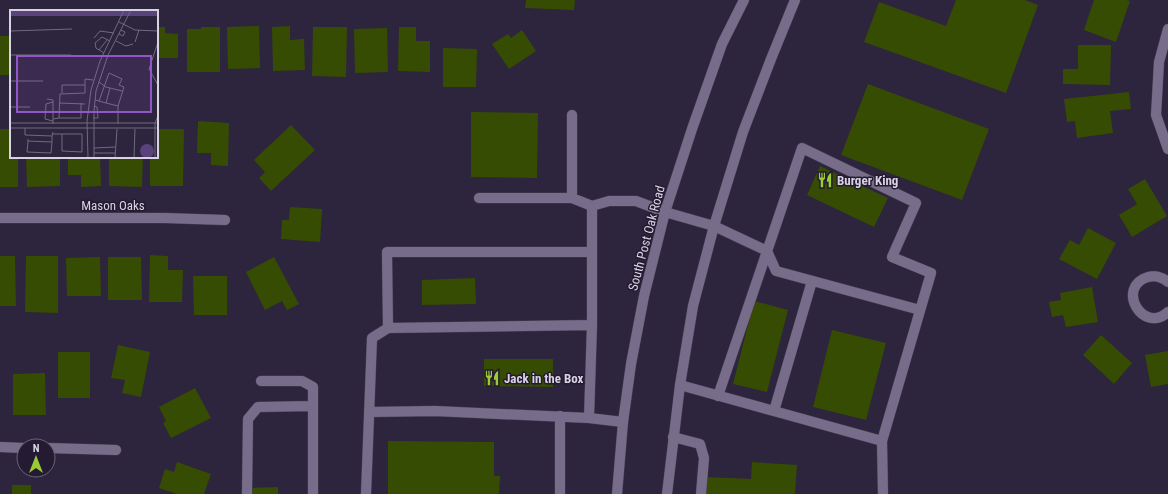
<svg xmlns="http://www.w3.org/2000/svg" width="1168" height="494" font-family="'Roboto Condensed',sans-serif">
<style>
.building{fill:#364c02}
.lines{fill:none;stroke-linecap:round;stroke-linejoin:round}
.lane-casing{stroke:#484055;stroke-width:11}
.street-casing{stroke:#484055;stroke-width:11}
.secondary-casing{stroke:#484055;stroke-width:11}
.lane{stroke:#776d8a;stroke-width:10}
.street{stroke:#776d8a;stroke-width:10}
.secondary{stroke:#776d8a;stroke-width:10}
.labels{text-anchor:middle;stroke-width:3;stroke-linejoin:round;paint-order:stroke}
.poi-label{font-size:13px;font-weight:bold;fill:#d8d3e3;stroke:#241b32;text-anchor:start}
.street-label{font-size:13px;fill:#d8d3e3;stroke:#241b32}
.inset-road{fill:none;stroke:#716a7f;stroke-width:1}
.view{fill:#9256c8;fill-opacity:0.15;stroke:#9256c8;stroke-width:2}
.inset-edge{fill:none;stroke:#d8d3e3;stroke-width:2}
</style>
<rect width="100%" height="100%" fill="#2d243d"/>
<path class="building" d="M526,0H575L574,10L525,8Z
M956,0H1025L1038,5L1006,93L864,42L879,2L946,26Z
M1094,0H1126L1130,1L1116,42L1084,30Z
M259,26L260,68L228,69L227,27Z
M290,26V40L304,39L305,70L273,71L272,27Z
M157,27H165V33L178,34V58H157Z
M201,27H220V72H187V29H201Z
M313,27H347L346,77L312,76Z
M399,27H416V41H430V72L398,71Z
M387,28L388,72L355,73L354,29Z
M522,30L536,51L509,69L492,44L508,34L511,38Z
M0,36H10L9,75H0Z
M1078,45H1111L1110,85L1063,84V69H1078Z
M443,48L477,49L476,87H443Z
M868,84L989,129L962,200L841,155Z
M1129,92L1131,109L1110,111L1113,133L1077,138L1075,121L1067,122L1064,99Z
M471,112L538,113L537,178L471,177Z
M198,121L229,123L228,166L211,165V153H197Z
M291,125L315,150L271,191L259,178L265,172L254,160Z
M0,129H11V157H18V187H0Z
M157,129H184L183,186H150V157H157Z
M26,157H60V186L27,187Z
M68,157H100L101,186L81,187V175H68Z
M109,157H143L142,187L109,186Z
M820,166L888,198L874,227L807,195Z
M1145,179L1167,216L1132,237L1119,215L1137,204L1128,189Z
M290,207L322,209L320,242L281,239L282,220H289Z
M1088,228L1116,243L1097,279L1059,259L1070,240L1079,245Z
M150,255L168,256V270H183L182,302H149Z
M0,256H15L16,306H0Z
M26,256H58V313L25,312Z
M100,257L101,296H67L66,258Z
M108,257H141L142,300H108Z
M274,257L299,304L287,310L282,301L265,310L246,272Z
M193,276H227V315H194Z
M475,278L476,304L422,305V280Z
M1092,287L1098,322L1066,327L1063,315L1052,317L1049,302L1061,300L1060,293Z
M754,301L788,310L767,392L733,384Z
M832,330L886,343L866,420L813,407Z
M1101,335L1132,363L1114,384L1083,355Z
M118,345L150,352L141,397L122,393L125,380L111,378Z
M1168,351V384L1151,387L1145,355Z
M58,352H90V398H58Z
M484,359H553V387L484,386Z
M45,373L46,415H13V374Z
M195,388L211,418L171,438L163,423L166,421L159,407Z
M388,441L494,442V476H500L499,494H388Z
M177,462L211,474L204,494H177L159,488L165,469L174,472Z
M752,462L797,465L795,494H705L706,477L751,479Z
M12,485H31V494H12Z
M278,487V494H250V488Z"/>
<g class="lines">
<defs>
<path id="lane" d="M572,115V198L592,206
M479,198H572
M714,226L767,251L776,271L920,310
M592,325L589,418L623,422
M388,328L387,252H592
M261,381H302L313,387V494
M680,385C747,404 815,422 882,441L931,273L892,257L916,203L802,148L718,396
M774,411L812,281
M369,412L435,411L589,418
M673,437L700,444L704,458L701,494
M882,441L883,494
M247,494L248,419L258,407L313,406
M366,494L372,338L388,328L592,325V206L609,201H636L665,212
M560,494V416"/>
<path id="street" d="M1168,29L1159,62L1156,115L1168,149
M0,218H165L225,220
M1168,282C1162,277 1155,275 1148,277C1115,287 1143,335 1168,312
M0,447L24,448
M48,448L116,450"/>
<path id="secondary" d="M665,212L714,226
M617,494L623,422L631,364L644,296L665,212L692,129L722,44L744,0
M667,494L680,385L693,306L714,226L743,132L771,59L795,0"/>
</defs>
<use href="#lane" class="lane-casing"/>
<use href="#street" class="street-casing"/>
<use href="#secondary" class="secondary-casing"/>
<use href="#lane" class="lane"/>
<use href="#street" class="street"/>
<use href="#secondary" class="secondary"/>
</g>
<defs>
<symbol id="restaurant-bare" viewBox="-9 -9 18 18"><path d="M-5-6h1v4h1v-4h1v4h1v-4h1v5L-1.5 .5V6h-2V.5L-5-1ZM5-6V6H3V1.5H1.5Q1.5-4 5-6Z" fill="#9acb34" stroke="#241b32" stroke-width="2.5" paint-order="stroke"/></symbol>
</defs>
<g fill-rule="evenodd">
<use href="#restaurant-bare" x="814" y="169" width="22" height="22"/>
<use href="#restaurant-bare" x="481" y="367" width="22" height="22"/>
</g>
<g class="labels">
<g class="poi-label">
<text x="837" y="185">Burger King</text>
<text x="504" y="383">Jack in the Box</text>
</g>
<g class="street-label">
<text x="113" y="210">Mason Oaks</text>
<text transform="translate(646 238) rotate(-75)" y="5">South Post Oak Road</text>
</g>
</g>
<g transform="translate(10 10)">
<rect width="148" height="148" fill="#2d243d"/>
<path d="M0,0H148V6H0ZM130 141a7 7 0 1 1 14 0a7 7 0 1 1-14 0Z" fill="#5a437c"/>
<path class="inset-road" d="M109,12L125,20L148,21M0,21L62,19M109,24L113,26L115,22L111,20M84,28L90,21L104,23M106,31L116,36L123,34M125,32L129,20M148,32L139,59L148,75M89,40L97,30M94,43L86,38L85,33L92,27L100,31M0,45H61M0,71H33M89,72L96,77L112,81M52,83V75H75M37,89L43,90V109M85,90L89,91L96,93L108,96L114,77L109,75L112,69L99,63L89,91M49,93L75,94M96,93L100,78M108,96V114M0,97H20M49,108H71V93M83,108H88L87,97L84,96M43,111L35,109L36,94L43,92M0,113H148M43,114V109L49,108L50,84L75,83V69L83,70M0,118H148M15,118V125L42,126L43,122M43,124H72V142L52,141V124M18,129V131L42,132V126M18,131L17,142L41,143L42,132M84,138L105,137M84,143H105M124,147L125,119M78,148L77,111L81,80L90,51L114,0M84,148V101L86,81L98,45L121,0M105,148L107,119M145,148V113L148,106"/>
<path class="view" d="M7,46H141V102H7Z"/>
<rect width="148" height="148" class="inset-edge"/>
</g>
<g transform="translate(36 458)"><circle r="19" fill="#241b32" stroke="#6c6579"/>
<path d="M0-3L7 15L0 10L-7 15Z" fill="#9acb34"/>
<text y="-6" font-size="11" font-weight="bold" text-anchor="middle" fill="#d8d3e3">N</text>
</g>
</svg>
